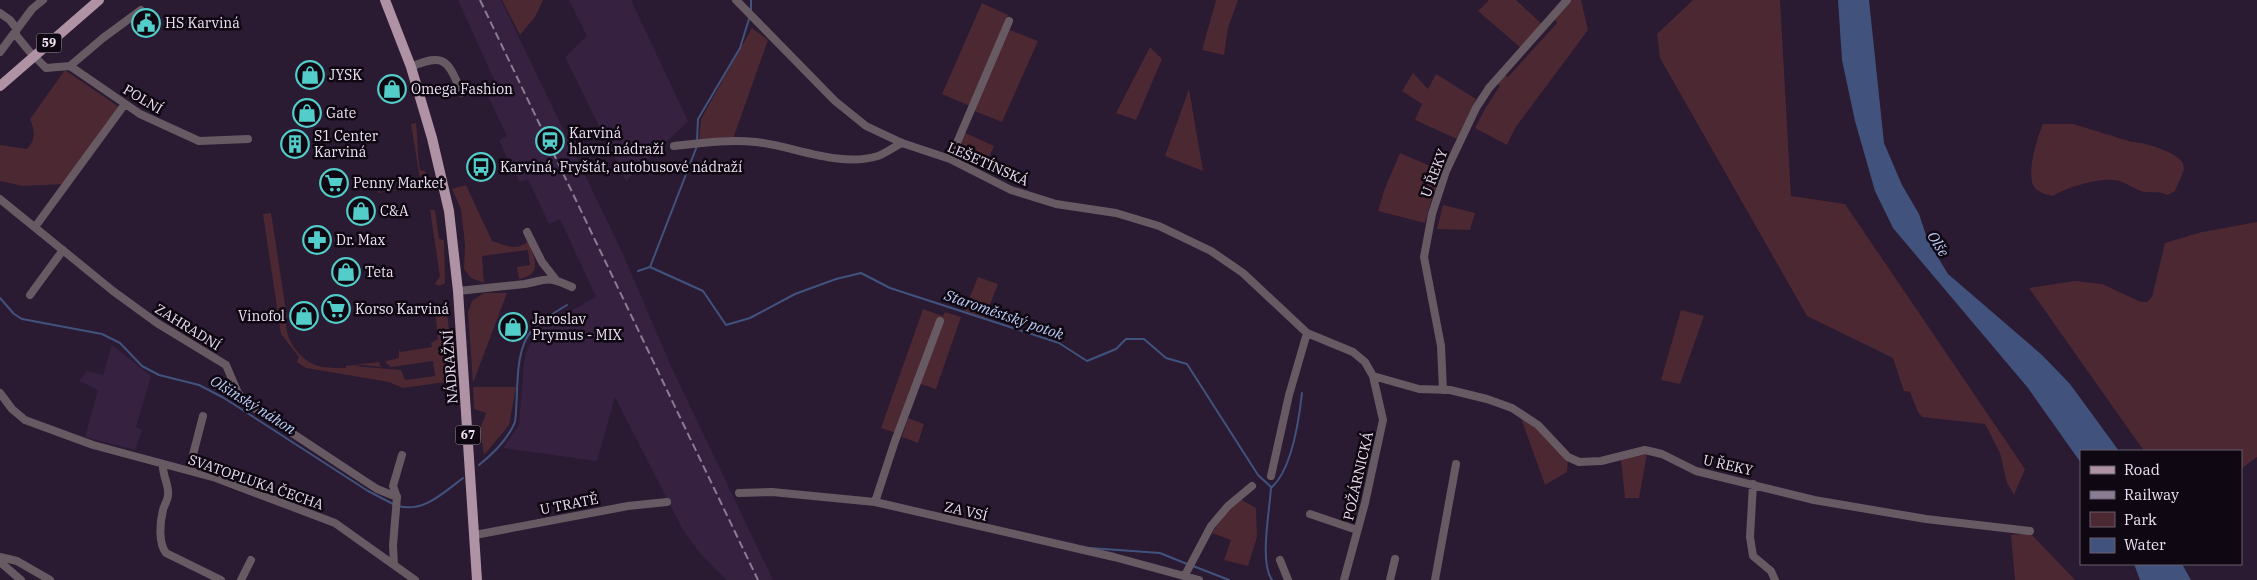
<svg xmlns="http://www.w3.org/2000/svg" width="2257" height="580" font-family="'IBM Plex Serif',serif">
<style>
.built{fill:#362240}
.green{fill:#4c2832}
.water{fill:#41537d}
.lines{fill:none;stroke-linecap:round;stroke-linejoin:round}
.stream{stroke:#41537d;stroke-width:2}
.minor{stroke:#685a63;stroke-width:8}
.major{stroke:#af93a5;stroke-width:10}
.rail{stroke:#8a7d91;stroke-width:2;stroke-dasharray:8 4;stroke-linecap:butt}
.labels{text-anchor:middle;stroke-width:5;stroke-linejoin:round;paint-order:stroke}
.shield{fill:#0f0812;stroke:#aaa1af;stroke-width:1}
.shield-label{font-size:12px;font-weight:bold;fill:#ece2f2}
.poi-label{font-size:14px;fill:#ece2f2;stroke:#0f0812;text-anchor:start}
.street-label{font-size:14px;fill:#ece2f2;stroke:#0f0812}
.water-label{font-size:15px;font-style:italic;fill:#bacdf7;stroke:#0f0812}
</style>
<rect width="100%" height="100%" fill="#2a1a32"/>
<path class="built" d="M458,0H501L623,254L670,364L773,580H726L700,553L683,530L615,397L597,461L503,448L519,425L524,363L526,353L532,341L544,325L569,309L571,311L596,297L560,219L549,224L528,179L520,182L511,167L499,140L507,136L485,90L496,84Z
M569,0H631L688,121L626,181L565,57L587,36Z
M112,345L151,376L136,427L142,430L135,450L85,437L98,390L79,381L87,371L103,375Z"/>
<path class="green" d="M502,0H543L535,17L520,35Z
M1216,0H1238L1228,28L1224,55L1202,50Z
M1489,0H1516L1542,24L1521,48L1478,11Z
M1570,0H1581L1588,30L1515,128L1507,145L1475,128L1486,107L1500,86L1497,83L1503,74L1508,77L1557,23L1554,18Z
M1693,0H1780L1791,196L1845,204L2025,469L2014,495L2007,483L2000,453L1985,424L1922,417L1918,412L1910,392L1904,391L1893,358L1807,316L1660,58L1657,34Z
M982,3L1008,15L970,106L942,94Z
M752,28L768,40L733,139L699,141L701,119Z
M1007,29L1038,41L1002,122L972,110Z
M1150,47L1162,59L1136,120L1116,113Z
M65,70L119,107L63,184L23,186L0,181V145L27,149C36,139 35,131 30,119Z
M1413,73L1428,89L1436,74L1476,99L1457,139L1415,120L1422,104L1402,91Z
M1189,89L1203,171L1165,156Z
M416,123C418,139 417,154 420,170L425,171L431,185L378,193V188L380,192L413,187L412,180L420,179L411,124Z
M2043,124H2073L2132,142C2145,142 2176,152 2183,163L2184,170L2175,191L2167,195C2159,190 2150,194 2141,191C2132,188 2123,180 2112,180C2099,178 2064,188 2053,196C2047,195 2036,192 2033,185C2027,170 2037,138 2043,124Z
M963,132L994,146L984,169L954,155Z
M1400,153L1442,171L1431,201L1425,223L1378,211L1385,188Z
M466,185L492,241C506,245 517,252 528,241C534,257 544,275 519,279L517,267L530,265L528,250L482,256L484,283L471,278L464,269L465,245L461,209L452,189Z
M1443,205L1475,213L1470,230L1437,229Z
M430,210H435L439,239L444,240L445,283L439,286L435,284L440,276Z
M271,213L287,317C282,338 301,363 322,367C330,368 338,368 346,368V366L379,362L381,367L363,365L354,366L401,370L405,380L435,376L433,361L391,367L385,362L386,361L399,358V348L400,352L432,347L431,343L438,339L435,311L433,308L426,309L425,305L447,309L453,381L403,388L389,382L306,368L297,362L299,357L281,334L263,214Z
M2257,222V457L2241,469V451H2144L2029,288L2075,281L2102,284L2141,302H2147L2152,297L2165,243L2202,232Z
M978,277L998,284L985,318L964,311Z
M484,293H507L473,383L468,312L472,301Z
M923,309L943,316L945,312L961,317L936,389L915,382L896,433L881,428Z
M1681,310L1704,316L1680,384L1661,380Z
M473,387H516L509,425L484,455L480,429L486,413L474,409Z
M908,418L924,424L918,443L902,437Z
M1521,418L1540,430L1568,460L1567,472L1545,485Z
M1647,454L1639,498H1625L1621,460Z
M1240,499L1256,508L1257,537L1248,566L1224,560L1231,540L1212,533L1228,509Z
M2030,533L2075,580H2015L2011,535Z"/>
<path class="water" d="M1838,0H1869L1884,143L1902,185L1919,214L1928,241L1948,274L2042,355L2070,384L2119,451H2081V463L2028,388L1893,228L1875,191L1855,121L1842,60Z
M2134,564H2182L2191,580H2140Z"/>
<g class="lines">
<path class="stream" d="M751,11V0
M697,141L698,119L740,48L749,19
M650,267L697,146
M638,271L650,267L703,291L726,325L750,318L795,294L836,279L861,273L890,288L1059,343L1087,361L1116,349L1126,339H1144L1166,358L1187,364L1258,475L1271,487C1270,510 1259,562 1272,580
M0,298L14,314L22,319L102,334L120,343L142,366L159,375L199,385L224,398L368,491L393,504
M479,465C494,453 508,439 515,422C519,394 513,352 532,330C542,320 555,312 567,305
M1272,487C1292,469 1299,420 1302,393
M398,506C424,513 444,492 463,478
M1090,548L1160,553L1187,564
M1193,566L1229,580"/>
<path class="minor" d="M736,0L835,101L866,126L902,143L950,159L1011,190L1056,204L1116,213L1159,226L1211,251L1243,273L1307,333L1353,352L1365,362L1373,376L1383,420L1365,503L1344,580
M0,13L10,20L16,28V35L29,51L46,68L70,66L140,114L199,141L248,139
M0,52L32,9L43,0
M70,66L103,38L141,10
M411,67C447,51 448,63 462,93
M674,146C701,143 729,139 756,142C794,146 839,168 878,156C886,153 894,147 902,143
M950,159L1009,21
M0,199L113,291L157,323L226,365L238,393L245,402L377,489L397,497
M35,227L125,104
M527,232L542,262L556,280
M458,291L525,284C549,279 548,276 572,287
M30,295L63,250
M1373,376L1419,389L1450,390L1487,399L1512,408L1538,425L1568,457L1579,462L1601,461L1645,450L1662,454L1696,471L1814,500L1926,519L2030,531
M1443,390L1441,346L1424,257L1432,214L1446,171L1476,108L1489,88L1567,0
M0,393L12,409L25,420L93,445L216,478L335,523L415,580
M163,464C162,476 169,483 168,495C168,500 164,505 163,510C160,522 158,543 166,553L221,580
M189,470L203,416
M1271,476L1289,395L1307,333
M1753,484L1750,537L1753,556L1771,571L1775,580
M739,493L772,492L875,502L1114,557L1199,580
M875,502L895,441L940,321
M1310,514L1357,530
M475,535L628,506L667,502
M0,557L17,561L50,580
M1280,560L1288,580
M0,562L21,580
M394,565L393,545L397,497L393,486L402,455
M1185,575L1211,526L1228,506L1252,486
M241,580L251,560
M1390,580L1395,559
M1435,580L1456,464"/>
<path class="major" d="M385,0L411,67L432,138L449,211L458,291L477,580
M0,86L99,0"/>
<path class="rail" d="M480,0L758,580"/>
</g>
<defs>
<symbol id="civic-ring" viewBox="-11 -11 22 22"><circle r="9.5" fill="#0f0812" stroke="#53cdca" stroke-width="1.5"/><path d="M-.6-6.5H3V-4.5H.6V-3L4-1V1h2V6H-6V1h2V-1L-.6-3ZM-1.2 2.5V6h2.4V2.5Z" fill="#53cdca"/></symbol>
<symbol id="shop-ring" viewBox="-11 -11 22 22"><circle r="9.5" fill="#0f0812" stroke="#53cdca" stroke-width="1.5"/><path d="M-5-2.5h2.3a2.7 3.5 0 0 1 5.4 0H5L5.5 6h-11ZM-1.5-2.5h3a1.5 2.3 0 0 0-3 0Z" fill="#53cdca"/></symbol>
<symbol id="station-ring" viewBox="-11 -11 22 22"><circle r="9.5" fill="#0f0812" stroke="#53cdca" stroke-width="1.5"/><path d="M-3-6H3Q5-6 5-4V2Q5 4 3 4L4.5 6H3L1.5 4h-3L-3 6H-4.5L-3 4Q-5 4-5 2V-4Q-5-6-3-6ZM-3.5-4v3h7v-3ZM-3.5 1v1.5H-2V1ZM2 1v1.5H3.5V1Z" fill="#53cdca"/></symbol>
<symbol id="building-ring" viewBox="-11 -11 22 22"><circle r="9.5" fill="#0f0812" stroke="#53cdca" stroke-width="1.5"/><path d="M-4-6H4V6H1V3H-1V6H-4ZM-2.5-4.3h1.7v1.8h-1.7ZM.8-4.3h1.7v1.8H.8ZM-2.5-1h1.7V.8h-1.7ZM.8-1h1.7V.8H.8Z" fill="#53cdca"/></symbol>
<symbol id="bus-ring" viewBox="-11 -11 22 22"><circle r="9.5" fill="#0f0812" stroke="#53cdca" stroke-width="1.5"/><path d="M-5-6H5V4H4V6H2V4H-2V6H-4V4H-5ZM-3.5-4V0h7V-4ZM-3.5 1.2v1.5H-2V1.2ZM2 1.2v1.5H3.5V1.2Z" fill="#53cdca"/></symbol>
<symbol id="supermarket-ring" viewBox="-11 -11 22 22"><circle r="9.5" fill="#0f0812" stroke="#53cdca" stroke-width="1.5"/><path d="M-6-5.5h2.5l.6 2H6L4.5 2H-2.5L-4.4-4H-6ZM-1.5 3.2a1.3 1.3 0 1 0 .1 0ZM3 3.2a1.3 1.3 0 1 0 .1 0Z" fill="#53cdca"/></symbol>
<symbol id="pharmacy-ring" viewBox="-11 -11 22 22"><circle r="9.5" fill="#0f0812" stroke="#53cdca" stroke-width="1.5"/><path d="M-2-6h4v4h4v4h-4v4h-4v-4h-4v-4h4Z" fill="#53cdca"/></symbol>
</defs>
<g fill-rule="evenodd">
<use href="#civic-ring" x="130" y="7" width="32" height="32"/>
<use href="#shop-ring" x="294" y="59" width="32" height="32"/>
<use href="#shop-ring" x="376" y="73" width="32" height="32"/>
<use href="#shop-ring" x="291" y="97" width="32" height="32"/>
<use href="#station-ring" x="534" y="125" width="32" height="32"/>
<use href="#building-ring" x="279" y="128" width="32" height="32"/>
<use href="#bus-ring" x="465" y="151" width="32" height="32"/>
<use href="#supermarket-ring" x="318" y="167" width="32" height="32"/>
<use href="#shop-ring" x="345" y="195" width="32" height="32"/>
<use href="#pharmacy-ring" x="301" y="224" width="32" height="32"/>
<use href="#shop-ring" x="330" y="256" width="32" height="32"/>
<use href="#supermarket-ring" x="320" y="293" width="32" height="32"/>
<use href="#shop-ring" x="288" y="300" width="32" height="32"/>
<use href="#shop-ring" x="497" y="311" width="32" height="32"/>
</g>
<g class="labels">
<g class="shield">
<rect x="36.5" y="33.5" width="25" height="19" rx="4"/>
<rect x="455.5" y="425.5" width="25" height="19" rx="4"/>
</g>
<g class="shield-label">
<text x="49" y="47">59</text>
<text x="468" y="439">67</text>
</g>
<g class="poi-label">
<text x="165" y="28">HS Karviná</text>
<text x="329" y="80">JYSK</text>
<text x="411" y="94">Omega Fashion</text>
<text x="326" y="118">Gate</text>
<text x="569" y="138">Karviná<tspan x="569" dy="16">hlavní nádraží</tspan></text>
<text x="314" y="141">S1 Center<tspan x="314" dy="16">Karviná</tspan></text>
<text x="500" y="172">Karviná, Fryštát, autobusové nádraží</text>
<text x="353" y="188">Penny Market</text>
<text x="380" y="216">C&amp;A</text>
<text x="336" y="245">Dr. Max</text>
<text x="365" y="277">Teta</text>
<text x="355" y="314">Korso Karviná</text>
<text x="285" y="321" text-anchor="end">Vinofol</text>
<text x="532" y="324">Jaroslav<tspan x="532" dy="16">Prymus - MIX</tspan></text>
</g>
<g class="street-label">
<text transform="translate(143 99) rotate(31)" y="5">POLNÍ</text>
<text transform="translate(988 164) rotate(24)" y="5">LEŠETÍNSKÁ</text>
<text transform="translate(1434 173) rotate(-69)" y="5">U ŘEKY</text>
<text transform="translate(188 327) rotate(32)" y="5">ZAHRADNÍ</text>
<text transform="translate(450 367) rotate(-94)" y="5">NÁDRAŽNÍ</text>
<text transform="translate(1728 465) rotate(13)" y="5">U ŘEKY</text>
<text transform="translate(1358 476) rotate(-77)" y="5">POŽÁRNICKÁ</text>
<text transform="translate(256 482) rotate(19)" y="5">SVATOPLUKA ČECHA</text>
<text transform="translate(569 504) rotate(-11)" y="5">U TRATĚ</text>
<text transform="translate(966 511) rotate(13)" y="5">ZA VSÍ</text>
</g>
<g class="water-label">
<text transform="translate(1938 244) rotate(58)" y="5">Olše</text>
<text transform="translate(1004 315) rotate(19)" y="5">Staroměstský potok</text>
<text transform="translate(253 405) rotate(32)" y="5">Olšinský náhon</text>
</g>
</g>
<rect x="2080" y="450" width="162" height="115" fill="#0f0812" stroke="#675f6c"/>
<rect x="2090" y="466" width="25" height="8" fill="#af93a5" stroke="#675f6c"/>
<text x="2124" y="475" font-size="15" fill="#ece2f2">Road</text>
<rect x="2090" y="491" width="25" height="8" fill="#8a7d91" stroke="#675f6c"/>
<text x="2124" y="500" font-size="15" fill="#ece2f2">Railway</text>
<rect x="2090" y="512" width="25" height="15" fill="#4c2832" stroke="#675f6c"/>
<text x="2124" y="525" font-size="15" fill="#ece2f2">Park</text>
<rect x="2090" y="538" width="25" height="15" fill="#41537d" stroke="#675f6c"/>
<text x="2124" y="550" font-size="15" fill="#ece2f2">Water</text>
</svg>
